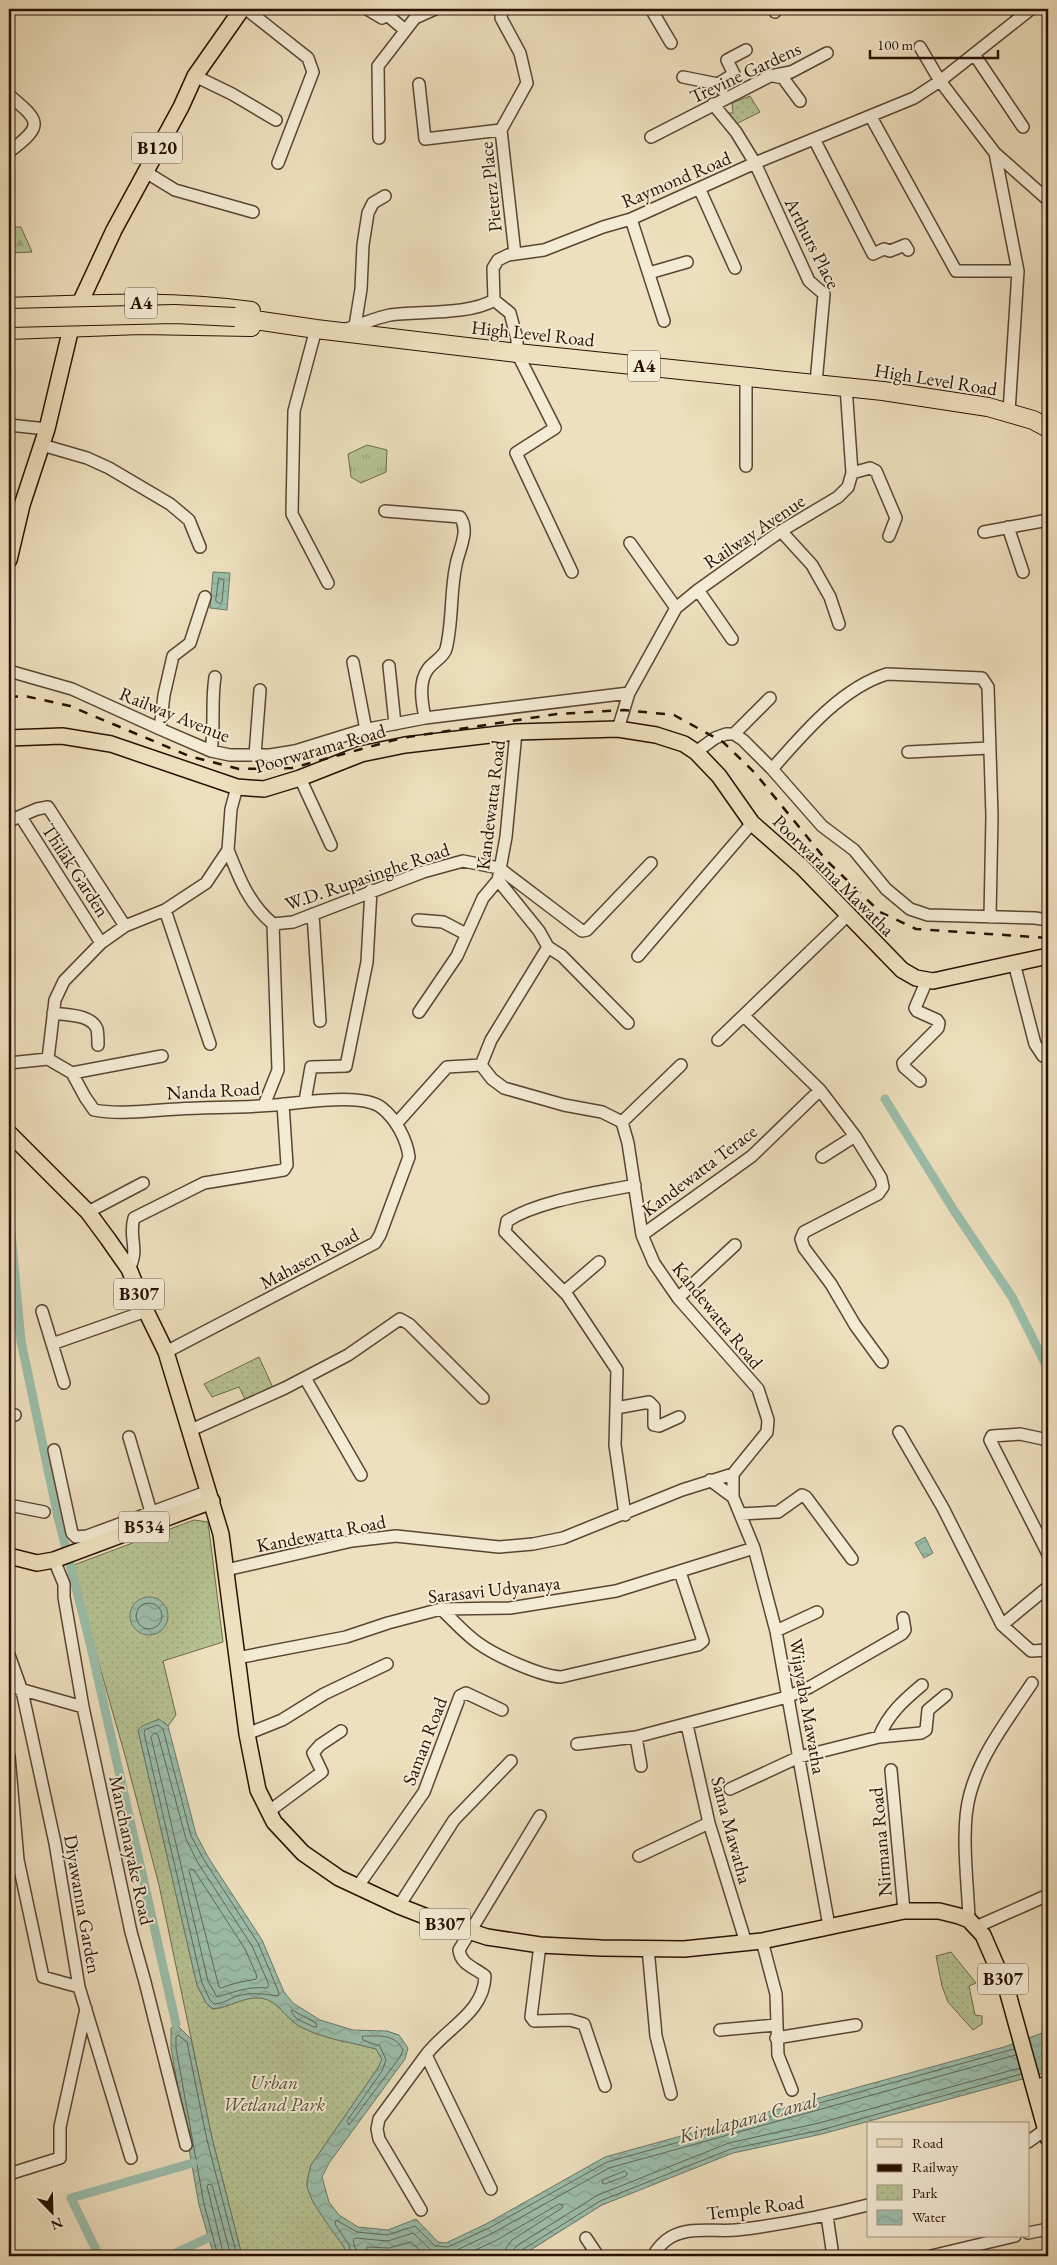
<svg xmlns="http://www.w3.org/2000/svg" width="1057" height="2265" font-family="'EB Garamond',serif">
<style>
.grass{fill:url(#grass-tufts);stroke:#6e6a4b}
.forest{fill:url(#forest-firs);stroke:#6e6a4b}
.park{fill:url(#park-dots);stroke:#6e6a4b}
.water{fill:url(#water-waves);stroke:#6d7968}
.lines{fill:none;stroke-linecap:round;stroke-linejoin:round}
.shore{stroke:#616857;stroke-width:1}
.canal{stroke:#9bbeab;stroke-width:9}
.minor-casing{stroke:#594532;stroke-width:14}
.major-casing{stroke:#271103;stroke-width:18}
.highway-casing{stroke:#271103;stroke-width:20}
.minor{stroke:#f4ebd5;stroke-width:11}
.major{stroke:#eee0be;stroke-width:15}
.highway{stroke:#eee0be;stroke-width:18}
.rail{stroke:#271103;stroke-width:2.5;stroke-dasharray:9 9;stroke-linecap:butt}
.highway-bridge-casing{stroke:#271103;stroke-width:20;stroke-linecap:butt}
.highway-bridge{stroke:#eee0be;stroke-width:18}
.labels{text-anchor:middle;stroke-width:4;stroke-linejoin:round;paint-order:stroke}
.shield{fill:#f4ebd5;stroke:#645242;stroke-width:1}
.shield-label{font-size:18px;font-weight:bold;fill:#271103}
.street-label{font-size:19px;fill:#271103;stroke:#f4ebd5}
.park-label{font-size:19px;font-style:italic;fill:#594f35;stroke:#f4ebd5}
.water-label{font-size:20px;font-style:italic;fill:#504e3e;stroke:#f4ebd5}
</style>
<defs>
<pattern id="grass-tufts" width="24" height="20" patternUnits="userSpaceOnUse" patternTransform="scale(1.25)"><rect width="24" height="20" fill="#b6c393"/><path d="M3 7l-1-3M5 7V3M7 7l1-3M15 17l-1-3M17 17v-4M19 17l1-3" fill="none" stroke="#9ca67d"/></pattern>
<pattern id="forest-firs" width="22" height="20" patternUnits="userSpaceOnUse" patternTransform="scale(1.25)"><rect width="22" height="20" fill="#b6c393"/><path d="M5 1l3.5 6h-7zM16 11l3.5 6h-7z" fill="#9ca67d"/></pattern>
<pattern id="park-dots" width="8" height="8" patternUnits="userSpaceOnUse" patternTransform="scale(1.25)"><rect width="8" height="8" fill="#b6c393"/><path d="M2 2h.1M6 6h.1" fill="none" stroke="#9ca67d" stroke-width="1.8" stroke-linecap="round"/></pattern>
<pattern id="water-waves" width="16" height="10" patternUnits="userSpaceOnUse" patternTransform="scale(1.25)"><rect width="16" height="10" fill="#9bbeab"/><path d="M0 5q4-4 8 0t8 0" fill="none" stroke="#86a292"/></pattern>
</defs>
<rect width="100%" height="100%" fill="#eee0be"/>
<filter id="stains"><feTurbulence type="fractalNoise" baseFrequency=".004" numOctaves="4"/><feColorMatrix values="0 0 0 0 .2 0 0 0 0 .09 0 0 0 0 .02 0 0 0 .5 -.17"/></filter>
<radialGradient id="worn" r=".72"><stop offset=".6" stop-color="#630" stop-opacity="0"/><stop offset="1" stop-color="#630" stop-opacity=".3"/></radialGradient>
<path class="grass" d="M367,445L387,450L386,472L361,483L351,477L348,454Z"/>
<path class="forest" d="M9,227H21L32,252L9,253Z"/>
<path class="park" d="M750,96L760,112L736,124L728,113H733L732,103Z
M259,1357L274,1390L248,1405L239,1387L212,1397L204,1384Z
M194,1520L208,1522L223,1642L163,1661L176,1715L168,1726L164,1722L142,1726L138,1730L197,1985L206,2003L213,2009C229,2008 244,1996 261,1998C280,2001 284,2018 301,2027C323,2039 351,2042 376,2049L382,2059L378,2068L311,2165C310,2171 307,2178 307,2184C309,2202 334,2232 344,2247L347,2256H242L212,2138L159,1885L126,1759L71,1566Z
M951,1952L976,1983L969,1986L975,2015L982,2016V2024L973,2030L948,2002L942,1986L936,1956Z"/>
<path class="water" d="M213,572L230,573L227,610L210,608Z
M925,1537L933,1553L924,1558L915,1543Z
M130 1616a19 19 0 1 1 38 0a19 19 0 1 1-38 0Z
M159,1719L168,1726L196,1834L208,1857L262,1940L284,1992L293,2003L320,2020L353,2030L387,2031L399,2035L408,2048L405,2059L329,2163L322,2177L329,2202L339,2215L358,2227L388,2230L416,2219L438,2242L446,2243L486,2224L605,2157L1004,2047L1048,2031V2072L822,2134L733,2153L602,2205L521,2256H347L344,2247C334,2232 309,2202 307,2185C307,2178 310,2171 311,2165L378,2068L382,2059L376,2049C351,2042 323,2039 301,2027C284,2018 280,2001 261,1998C244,1996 229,2008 212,2009L206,2003L197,1985L138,1730L142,1726Z
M176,2024L191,2039L212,2138L242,2256H214L199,2205L171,2048V2028Z"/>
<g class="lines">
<path class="shore" d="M219,578L224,580L222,602L220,604L216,601Z
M136 1616a13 13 0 1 1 26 0a13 13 0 1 1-26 0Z
M158,1725L163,1729L191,1836L204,1860L258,1943L279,1993L278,1996C264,1994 252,1992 237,1996C229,1999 223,2004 214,2004L210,2000L202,1983L144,1733L145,1730Z
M155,1733L158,1735L186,1839L198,1863L252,1946L269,1985L267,1988C249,1986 234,1992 217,1997L208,1981L151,1737Z
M191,1869L194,1870L245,1949L257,1976L256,1979L236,1983L221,1988L219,1987L192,1882L189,1871Z
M292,2010L316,2023L317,2027H314L297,2019L292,2013Z
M365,2036C381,2036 395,2034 403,2050L400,2057L349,2125L347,2121L382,2071L386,2060L380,2046L363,2040L362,2037Z
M625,2171L627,2173L626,2176L605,2184L602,2183L603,2180Z
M218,2256L204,2204L176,2048V2037L178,2035L187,2042L207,2140L237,2256
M224,2256L207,2186L209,2184L212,2185L231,2256
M352,2256L349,2245L335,2224L336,2220L357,2232L387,2235L415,2226L435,2246L448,2247L489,2228L607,2162L1014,2049
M358,2256L353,2241L355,2238L388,2241L413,2233L432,2251L450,2253L491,2234L609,2168L1016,2055
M366,2256L367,2247L389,2248L411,2242L426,2256
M462,2256L495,2241L559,2204L563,2205L562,2208L512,2240L506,2248L505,2256
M513,2256L514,2249L518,2245L598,2195L729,2143L819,2123L1020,2068
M519,2256L522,2250L600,2201L731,2149L821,2130L1021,2074"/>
<path class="canal" d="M885,1099L953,1209L1012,1297L1048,1369
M10,1222L21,1341L58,1517L90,1643L176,2024
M99,2256L71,2198L193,2163
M169,2256L208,2238"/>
<defs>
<path id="minor" d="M246,9L308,58L313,72L278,163
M367,9L382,18L387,15L405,30
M502,9L501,18L520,53L527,83L501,130L515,254
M651,9L671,43
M774,9L775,12
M920,47L940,81L995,153
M974,54L1023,127
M195,76L232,94L276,120
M773,76L783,78L800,101
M683,77L718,84L722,90
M419,84L425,139L501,130
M718,84L734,74L727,60L746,50
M9,95C41,122 44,125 9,152
M713,104L736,132L755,163L809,281L824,294L816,383
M871,117L956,271H1018
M651,137L770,76L791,72L827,53
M379,138L378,66L415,18L435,9
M814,139L873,254L884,249L890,251L905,245L908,250
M144,171L175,190L253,212
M700,190L735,268
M631,219L664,321
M649,273L687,262
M494,300L510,313L517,339V353L555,428L516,453L572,572
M355,326L361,289L363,245L368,213L373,203L385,196
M316,329L294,411L292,514L328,583
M346,329C360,325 375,318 390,315C419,311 470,315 494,300L493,268L498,260L508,255L544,250L603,227L631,219L755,163L914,98L940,81L1031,9
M1009,412L1018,271L995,153L1048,200
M9,425L47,429
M42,445L87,458L109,468L170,504L189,520L200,547
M746,466V376
M852,473L870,468L876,471L896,518L889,536
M385,511L460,517C470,531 459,549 456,565C450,592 453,622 446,649C444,657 433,662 428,669C418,682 422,703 425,718
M1008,527L1023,572
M781,531L812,565L830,597L839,624
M984,532L1048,520
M630,543L676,608
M698,590L732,639
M353,662L366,730
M389,666L395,724
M9,671L72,689L160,729L211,751L230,755H270L295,751L363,730L425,718L629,693
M160,729L164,695L173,656L190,643L205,597
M618,729L629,693L676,608L698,590L781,531L838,497L848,487L852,473L846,386
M734,734L770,698
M211,751C215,726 211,702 215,677
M696,752L715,738L726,734H734L743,740L772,769L822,826L854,850L886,889L910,909L928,915L1035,918L1048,920
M908,752L989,748
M255,755L260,690
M772,769C803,734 841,688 887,674L982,678L988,687L992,816L990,917
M300,778L331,845
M21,817L101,943
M9,821L37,809L48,807L125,926
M228,850C239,878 249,904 273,924L293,922L423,872L463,861L499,868L582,931L587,930L651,863
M165,910L210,1044
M313,914L320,1021
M418,920L443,922L466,934
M548,947L562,956L628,1023
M638,956L752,823
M1014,963L1035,1044L1043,1056L1048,1058
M419,1012L457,956L483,898L498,880
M53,1013C66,1015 91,1014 97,1029C98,1034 98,1041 98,1045
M744,1016L820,1090L855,1136L881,1178L883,1187L878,1194L804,1232L801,1239L804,1248L831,1284L855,1325L882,1362
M718,1040L849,914
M48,1059L72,1073L85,1097L94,1110C120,1115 151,1110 178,1109C213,1107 249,1108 285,1104C308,1102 364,1093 382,1108C396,1119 407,1140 409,1157L380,1235L375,1243L166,1352
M48,1059L55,1000L64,981L101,943L125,926L165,910L206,883L228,850L231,809L237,787
M9,1063L48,1059
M72,1073L162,1056
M920,1081L904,1067L903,1063L938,1028L939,1023L937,1020L917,1011L915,1008L927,980
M305,1101L311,1067L346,1066L367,962L371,890
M264,1105L278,1070L273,924
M622,1122L681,1065
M396,1124L447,1067L481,1065
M822,1157L855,1136
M88,1212L143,1183
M642,1235L752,1156L820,1090
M129,1269C140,1248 128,1238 134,1218L204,1183L284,1170L287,1165L283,1104
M564,1292L599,1262
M678,1298L735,1245
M42,1311L64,1383
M52,1344L146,1311
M305,1378L361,1475
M616,1408L649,1402L654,1407V1425L659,1426L679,1417
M9,1414L15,1415
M191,1430L285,1388L348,1355L400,1319L409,1324L483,1398
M899,1432L943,1508L1002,1625L1031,1651L1048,1650
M129,1437L151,1512
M1048,1440L1020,1434L992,1436L990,1440L1048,1554
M54,1450L72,1533L76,1537L87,1536L209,1491
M733,1474V1497L754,1548L776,1631L829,1926
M710,1480L733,1497
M9,1505L44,1512
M740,1514L778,1512L802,1495L806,1497L852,1559
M625,1515L615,1445L617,1370L567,1295L505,1232L507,1221C540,1200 597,1193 635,1185
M54,1560L64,1584V1597L83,1707L131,1932L145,1982L186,2145
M226,1570L352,1541L396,1536L499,1547L533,1544L563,1538L682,1490L733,1474L767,1432L768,1420L758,1389L678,1298L654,1263L642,1235L628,1143L622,1122L602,1112L564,1105L504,1088L492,1079L481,1065L491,1040L548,947L539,931L498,880L506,837L516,732
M441,1609C453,1620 465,1634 478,1643C496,1656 540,1676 561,1677L698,1645L703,1641L680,1572
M1002,1625L1048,1587
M776,1631L817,1612
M9,1655L22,1691L55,1843L79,1987L131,2158
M237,1658L346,1637L388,1623L441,1609L510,1608L616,1591L754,1548
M9,1686L83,1707
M687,1725L709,1823L746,1943
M247,1734L282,1720L324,1694L387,1664
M636,1737L641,1766
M879,1737C888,1714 904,1700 922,1685
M577,1744L636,1737L787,1697L810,1687L902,1634L905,1630L903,1618
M9,1756L18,1860L43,1977L79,1987
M891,1770L904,1911
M730,1789L799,1757L879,1737L921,1733L926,1730L928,1710L946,1695
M268,1812L322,1772L313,1753L320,1745L341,1731
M639,1856L709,1823
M358,1886L424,1792L460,1696L466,1693L502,1710
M399,1906L454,1820L511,1761
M969,1920C968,1883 960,1829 970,1794C981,1753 1009,1718 1032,1683
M976,1927L1048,1895
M762,1941L776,1994L778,2055L792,2090
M540,1945L531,2017L534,2021L570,2020L584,2024L605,2086
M648,1948L656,2036L671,2094
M720,2030L776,2025
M776,2038L856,2025
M1035,2087L1048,2081
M1028,2142L1046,2129
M9,2174L60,2158V2127L86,2009
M491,2189L426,2055C446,2028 484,2013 485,1976C474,1967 461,1965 459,1950L540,1816
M421,2210L379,2139L377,2129L379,2119L426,2055
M827,2216L833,2256
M1028,2233L1048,2229
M586,2238L598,2256
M653,2256C657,2249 664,2241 671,2237C690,2226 715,2232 736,2230C780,2225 825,2216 868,2205
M931,2256L1015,2236"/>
<path id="major" d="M9,560L22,505L47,429L71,328L80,303L114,230L181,107L195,76L242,9
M9,738L62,736L111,744L237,787L264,789L300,778L361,754L405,745L516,732L618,729L656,735L684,744L696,752L719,776L752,823L802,867L902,970L916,978L933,981L1048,956
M9,1133L88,1212L108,1239L129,1269L146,1311L166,1352L221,1534L247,1734L258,1790L274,1822L303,1853L339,1878L399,1906L435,1920L487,1937L540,1945L601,1948L684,1949L762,1941L904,1911H939L959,1916L969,1920L983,1935L1007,1990L1048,2138
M9,1556L37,1563L54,1560L212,1501"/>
<path id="highway" d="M9,307C90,304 170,299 251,311
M235,317L316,329L517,353L883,391L988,407L1033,420L1048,428
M9,330L141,325L251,327"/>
</defs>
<use href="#minor" class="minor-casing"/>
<use href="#major" class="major-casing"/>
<use href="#highway" class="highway-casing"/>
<use href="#minor" class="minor"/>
<use href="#major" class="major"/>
<use href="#highway" class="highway"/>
<path class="rail" d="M9,697L25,696L70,706L189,756L239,769L292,768L402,738L557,714L624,710L674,715L723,742L755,773L826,860L880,912L916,929L1048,938"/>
<defs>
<path id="highway-bridge" d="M9,318L175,314L235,317"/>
</defs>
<use href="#highway-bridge" class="highway-bridge-casing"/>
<use href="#highway-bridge" class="highway-bridge"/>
</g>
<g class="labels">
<g class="shield">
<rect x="132" y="132.5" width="50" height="31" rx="4"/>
<rect x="125" y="287.5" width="32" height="31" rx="4"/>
<rect x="628" y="350.5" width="32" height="31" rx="4"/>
<rect x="114" y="1278.5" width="50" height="31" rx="4"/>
<rect x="119" y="1511.5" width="50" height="31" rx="4"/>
<rect x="420" y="1908.5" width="50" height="31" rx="4"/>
<rect x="978" y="1963.5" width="50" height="31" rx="4"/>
</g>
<g class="shield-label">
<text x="157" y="154">B120</text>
<text x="141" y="309">A4</text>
<text x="644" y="372">A4</text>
<text x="139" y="1300">B307</text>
<text x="144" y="1533">B534</text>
<text x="445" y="1930">B307</text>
<text x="1003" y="1985">B307</text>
</g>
<g class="street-label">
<text transform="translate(745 72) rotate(-25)" y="7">Trevine Gardens</text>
<text transform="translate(676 179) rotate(-23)" y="7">Raymond Road</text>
<text transform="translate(490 187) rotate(-96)" y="7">Pieterz Place</text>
<text transform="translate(813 243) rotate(63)" y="7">Arthurs Place</text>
<text transform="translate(533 333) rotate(6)" y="7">High Level Road</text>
<text transform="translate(936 379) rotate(9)" y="7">High Level Road</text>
<text transform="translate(754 531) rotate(-34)" y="7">Railway Avenue</text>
<text transform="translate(175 714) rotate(22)" y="7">Railway Avenue</text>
<text transform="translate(320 748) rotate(-16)" y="7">Poorwarama Road</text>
<text transform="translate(490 805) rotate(-83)" y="7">Kandewatta Road</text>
<text transform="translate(76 870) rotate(57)" y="7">Thilak Garden</text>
<text transform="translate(834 875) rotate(45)" y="7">Poorwarama Mawatha</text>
<text transform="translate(367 876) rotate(-19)" y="7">W.D. Rupasinghe Road</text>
<text transform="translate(213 1090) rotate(-3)" y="7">Nanda Road</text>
<text transform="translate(699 1170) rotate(-37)" y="7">Kandewatta Terace</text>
<text transform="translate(309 1258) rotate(-28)" y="7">Mahasen Road</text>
<text transform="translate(718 1315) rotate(51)" y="7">Kandewatta Road</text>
<text transform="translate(321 1533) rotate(-11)" y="7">Kandewatta Road</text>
<text transform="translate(494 1589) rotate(-6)" y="7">Sarasavi Udyanaya</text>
<text transform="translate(808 1706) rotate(80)" y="7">Wijayaba Mawatha</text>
<text transform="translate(424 1741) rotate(-69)" y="7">Saman Road</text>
<text transform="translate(732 1830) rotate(75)" y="7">Sama Mawatha</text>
<text transform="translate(880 1842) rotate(-95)" y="7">Nirmana Road</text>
<text transform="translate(132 1850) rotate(78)" y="7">Manchanayake Road</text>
<text transform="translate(83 1904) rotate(80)" y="7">Diyawanna Garden</text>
<text transform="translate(755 2207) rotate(-7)" y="7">Temple Road</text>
</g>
<g class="park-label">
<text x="274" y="2089">Urban<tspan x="274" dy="22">Wetland Park</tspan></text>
</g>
<g class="water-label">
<text transform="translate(748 2118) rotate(-15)" y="7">Kirulapana Canal</text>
</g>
</g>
<rect width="1057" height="2265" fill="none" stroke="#eee0be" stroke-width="30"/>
<rect x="10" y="10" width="1037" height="2245" fill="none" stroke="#271103" stroke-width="2.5"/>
<rect x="15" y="15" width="1027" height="2235" fill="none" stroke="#271103"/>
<rect x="867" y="2122" width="162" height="115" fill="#f4ebd5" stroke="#a29481"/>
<rect x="877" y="2139" width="25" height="8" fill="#eee0be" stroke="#a29481"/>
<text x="912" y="2148" font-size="15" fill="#271103">Road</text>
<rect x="877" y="2164" width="25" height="8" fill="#271103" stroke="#a29481"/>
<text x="912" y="2172" font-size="15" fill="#271103">Railway</text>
<rect x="877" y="2185" width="25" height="15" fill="url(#park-dots)" stroke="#a29481"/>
<text x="912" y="2198" font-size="15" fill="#271103">Park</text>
<rect x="877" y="2210" width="25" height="15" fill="url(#water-waves)" stroke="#a29481"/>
<text x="912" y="2222" font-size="15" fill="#271103">Water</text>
<g transform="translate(52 2212) rotate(157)" stroke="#f4ebd5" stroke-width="4" paint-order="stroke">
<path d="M0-4L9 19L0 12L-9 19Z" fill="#271103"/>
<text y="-8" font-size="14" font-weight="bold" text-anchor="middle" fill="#271103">N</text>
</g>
<path d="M870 50v8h128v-8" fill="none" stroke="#271103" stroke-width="2.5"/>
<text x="877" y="50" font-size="15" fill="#271103" stroke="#f4ebd5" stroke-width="4" paint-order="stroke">100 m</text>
<rect width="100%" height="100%" filter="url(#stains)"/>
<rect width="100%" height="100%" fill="url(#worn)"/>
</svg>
